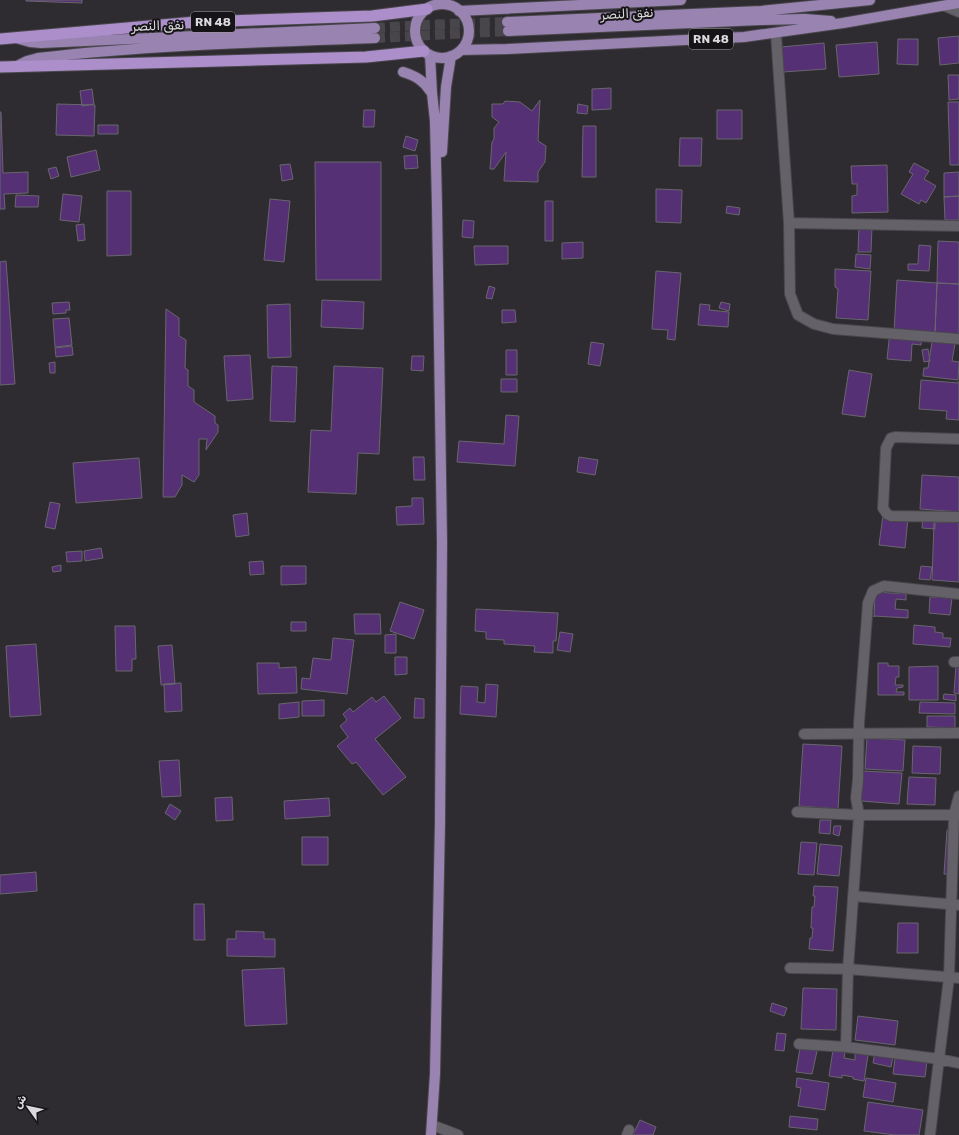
<svg xmlns="http://www.w3.org/2000/svg" width="959" height="1135" font-family="Rubik,'Noto Naskh Arabic',sans-serif">
<style>
.building{fill:#553074;stroke:#69666d}
.lines{fill:none;stroke-linecap:round;stroke-linejoin:round}
.primary-tunnel{stroke:#48454b;stroke-width:10;stroke-dasharray:10 5;stroke-linecap:butt}
.minor-casing{stroke:#49474c;stroke-width:12}
.tertiary-casing{stroke:#49474c;stroke-width:12}
.primary-casing{stroke:#49474c;stroke-width:12}
.trunk-casing{stroke:#49474c;stroke-width:13}
.minor{stroke:#646168;stroke-width:10}
.tertiary{stroke:#646168;stroke-width:10}
.primary{stroke:#9983b1;stroke-width:10}
.trunk{stroke:#ab8eca;stroke-width:11}
.labels{text-anchor:middle;stroke-width:4;stroke-linejoin:round;paint-order:stroke}
.shield{fill:#161417;stroke:#a09ea2;stroke-width:1}
.shield-label{font-size:12px;font-weight:bold;fill:#dbd9dd}
.street-label{font-size:13px;fill:#dbd9dd;stroke:#161417}
</style>
<rect width="100%" height="100%" fill="#2e2b31"/>
<path class="building" d="M26,0H82V3L26,1Z
M959,36V63L940,65L938,38Z
M898,39H918V65L897,64Z
M877,42L879,74L839,77L836,45Z
M824,43L826,69L783,72L781,47Z
M948,75H959V99L949,100Z
M611,88V109L592,110V89Z
M92,89L94,104L82,106L80,91Z
M540,100L538,141L546,146L545,162L538,172V182L504,181L506,152L494,169H490L492,142L494,139V128L499,122L492,117V104H503L505,101L520,102L532,111Z
M948,102H959V165H950Z
M57,104L95,105L94,136L56,135Z
M578,104L588,106L587,114L577,113Z
M364,110H375L374,127H363Z
M717,110H742V139H717Z
M0,112H1L3,173L28,172V193L4,194L5,209H0Z
M98,125H118V134H98Z
M583,126H596V177H582Z
M406,136L418,140L415,151L403,147Z
M680,138H702L701,166H679Z
M96,150L100,170L71,177L67,157Z
M417,155L418,168L405,169L404,156Z
M315,162H381V280H316Z
M914,163L929,171L924,179L936,186L926,203L921,200L919,204L901,194L913,174L909,172Z
M290,164L293,179L282,181L280,165Z
M887,165L888,212L852,213V196L857,195V184H852L851,166Z
M56,167L59,176L51,179L48,169Z
M959,172V196L944,197V173Z
M656,189L682,190L681,223L656,222Z
M107,191H131V255L107,256Z
M63,194L82,196L79,222L60,220Z
M16,195L39,196L38,207H15Z
M959,196V220H945L944,197Z
M270,199L290,201L284,262L264,260Z
M545,201H553V241H545Z
M727,206L740,208L739,215L726,213Z
M463,220L474,221L473,238L462,237Z
M84,224L85,240L78,241L76,225Z
M859,226L872,227L871,252H858Z
M938,241L959,242V284L937,283Z
M583,242V258L562,259V243Z
M919,245L931,246L929,271L908,270V264H918Z
M474,246H508V264L475,265Z
M856,254L871,255L870,269L855,267Z
M6,261L15,384L0,385V262Z
M835,269L871,271L868,320L836,318L838,289L835,287Z
M656,271L681,273L675,340L667,339L668,330L652,329Z
M897,280L937,283L935,333L894,331Z
M937,283L959,284V334L935,333Z
M489,286L495,288L492,299L486,298Z
M322,300L364,302L363,329L321,327Z
M69,302L70,310H66V313L53,314L52,303Z
M721,302L730,304L729,311L719,308Z
M290,304L291,357L268,358L267,305Z
M700,304L710,305L709,310L729,312L728,327L698,325Z
M166,309L179,318V336L186,340L185,368L188,370V386L194,390V402L215,416V423L218,425V432L206,450L207,439H199V475L194,482L182,475V485L175,497H163Z
M502,310H515L516,322L502,323Z
M69,318L72,345L55,347L53,319Z
M890,331L922,336L921,345L912,344L911,361L887,359Z
M933,335L956,338L952,361L959,362L958,380L923,376L924,368H928Z
M591,342L604,344L600,366L588,364Z
M72,346L73,355L56,357L55,348Z
M928,349L930,361L924,362L922,350Z
M506,350H517V375H506Z
M250,355L253,399L227,401L224,356Z
M412,356H424L423,371L411,370Z
M55,362V373H50L49,363Z
M272,366L297,367L295,422L270,421Z
M334,366L383,368L379,454L358,453L356,494L308,492L311,430L331,431Z
M849,370L872,374L865,417L842,414Z
M501,379H517V392H501Z
M921,380L959,383V381V420L946,419L947,411L919,409Z
M506,415L519,416L515,466L457,462L459,441L504,444Z
M413,457H424L425,480H414Z
M579,457L598,460L595,475L577,472Z
M139,458L142,498L76,503L73,463Z
M922,475L959,477V512L920,509Z
M412,498H423L424,524L397,525L396,507L412,506Z
M50,502L60,504L55,529L45,527Z
M247,513L249,535L236,537L233,515Z
M883,515L908,518L905,548L879,545Z
M923,517L935,518V529L922,528Z
M934,522H959V582L932,580Z
M101,548L103,558L85,561L84,551Z
M82,551V561L67,562L66,552Z
M263,561L264,574L250,575L249,562Z
M61,565V571L53,572L52,567Z
M281,566H306V584L281,585Z
M921,566L932,567L930,580L919,579Z
M875,592L906,594V600L896,599L895,609L908,610V618L874,616V617Z
M930,597L952,598L950,615L929,613Z
M400,602L424,610L414,639L390,631Z
M476,609L558,613L556,641H553V653L534,652L535,646L504,644V640L486,639V632L475,631Z
M354,614H380L381,634H355Z
M291,622H306V631H291Z
M914,625L935,627V632L943,633V638H951L950,647L913,644Z
M115,626H135L136,659H132V671H116Z
M560,632L573,634L570,652L557,650Z
M396,634V653H385V635Z
M333,638L354,640L347,694L301,689L302,678L310,679L313,658L331,660Z
M36,644L41,715L10,717L6,646Z
M172,645L175,684L161,685L158,646Z
M395,657H407V674L395,675Z
M257,663H279V668L296,667L297,693L258,694Z
M878,663H888V666H899V677H896L895,685H903V687L897,688L896,692H904V695H878Z
M956,665H959V694L954,693Z
M938,666V700H909V667Z
M181,683L182,711L165,712L164,684Z
M486,684L498,685L496,717L460,714L461,686L478,687L477,702L485,703Z
M944,694L956,695V701L943,699Z
M384,696L401,718L375,739L406,777L383,795L356,762L352,764L337,746L348,737L340,726L347,720L343,714L350,708L353,712L372,697L376,702Z
M415,698L424,699V718H414Z
M324,700V716H302V701Z
M299,702V717L279,719V704Z
M920,702L955,703V714L919,713Z
M927,716H955V728L927,727Z
M867,738L905,740L903,771L865,769Z
M803,744L842,746L838,809L799,806Z
M913,746L941,747L940,774L912,773Z
M179,760L181,796L162,797L159,761Z
M863,771L902,773L899,804L861,801Z
M909,777L936,778L935,805L907,804Z
M232,797L233,820L216,821L215,798Z
M329,798L330,816L285,819L284,801Z
M170,804L181,811L175,820L165,813Z
M820,820H831L830,834L819,833Z
M834,826H841L839,836L833,834Z
M947,830L958,831L954,875L944,874Z
M302,837H328V865H302Z
M801,842L817,843L814,875L798,874Z
M820,844L842,846L839,876L817,874Z
M36,872L37,891L0,894V875Z
M814,886L838,887L833,951L809,949L810,938H812L813,928H811L812,907H814L815,896H813Z
M194,904H204L205,940H194Z
M898,923H918V953H897Z
M236,931L264,932V939H275V957L227,956V939H236Z
M284,968L287,1024L245,1026L242,970Z
M803,988L837,989L836,1030L801,1029Z
M772,1003L787,1008L784,1016L770,1011Z
M858,1016L898,1021L895,1045L855,1040Z
M777,1033L786,1034L784,1051L775,1050Z
M800,1048L817,1051L812,1074L796,1072Z
M833,1050L845,1052L844,1058L855,1060V1053L868,1055L864,1081L853,1079V1077L842,1075V1078L829,1076Z
M875,1052L893,1056L891,1067L873,1063Z
M895,1058L927,1061L925,1077L893,1074Z
M797,1078L829,1083L825,1110L798,1106L801,1088L796,1087Z
M866,1078L896,1083L893,1102L863,1097Z
M868,1102L923,1110L919,1135H895L864,1131Z
M790,1116L818,1119L817,1130L789,1127Z
M640,1120L656,1127L653,1135H633Z"/>
<g class="lines">
<path class="primary-tunnel" d="M375,28L423,25L507,22
M375,38L508,31"/>
<defs>
<path id="minor" d="M776,34L789,223L790,294L798,315L814,324L833,329L959,339
M789,223L959,226
M959,439L895,437L891,438L886,448L883,508L887,514L891,516L959,517
M954,662H959
M804,734L959,733
M959,796L954,815L949,978L939,1059L959,1063
M797,812L859,815H959
M853,896L959,905
M790,968L848,969L959,978
M799,1044L846,1047L939,1059L930,1135
M846,1047L848,969L859,815L856,798L858,780L859,723L868,603L873,591L884,586L959,594
M432,1125L458,1135
M627,1135L629,1130"/>
<path id="tertiary" d="M945,6L959,12"/>
<path id="primary" d="M415 31a27 27 0 1 1 54 0a27 27 0 1 1-54 0Z
M459,11L681,0
M507,22L761,11L870,0
M508,31L760,20L805,19L831,21
M16,38L30,42L41,43L375,28
M461,50L507,49L744,37L843,23L959,3
M430,55L432,93L435,121L437,206L442,542L440,822L435,1074L431,1135
M17,66L27,61L38,58C149,45 263,42 375,38
M403,72C416,76 424,81 431,92
M442,152L446,87L451,56"/>
<path id="trunk" d="M0,39L196,22L372,16L427,9
M0,67L366,57L424,51"/>
</defs>
<use href="#minor" class="minor-casing"/>
<use href="#tertiary" class="tertiary-casing"/>
<use href="#primary" class="primary-casing"/>
<use href="#trunk" class="trunk-casing"/>
<use href="#minor" class="minor"/>
<use href="#tertiary" class="tertiary"/>
<use href="#primary" class="primary"/>
<use href="#trunk" class="trunk"/>
</g>
<g class="labels">
<g class="shield">
<rect x="191" y="12" width="44" height="20" rx="3"/>
<rect x="689" y="29" width="44" height="20" rx="3"/>
</g>
<g class="shield-label">
<text x="213" y="26">RN 48</text>
<text x="711" y="43">RN 48</text>
</g>
<g class="street-label">
<text transform="translate(627 13) rotate(-3)" y="5">نفق النصر</text>
<text transform="translate(158 25) rotate(-2)" y="5">نفق النصر</text>
</g>
</g>
<g transform="translate(28 1107) rotate(303)" stroke="#161417" stroke-width="3" paint-order="stroke">
<path d="M0-3L7 15L0 10L-7 15Z" fill="#dbd9dd"/>
<text y="-6" font-size="11" font-weight="bold" text-anchor="middle" fill="#dbd9dd">ش</text>
</g>
</svg>
